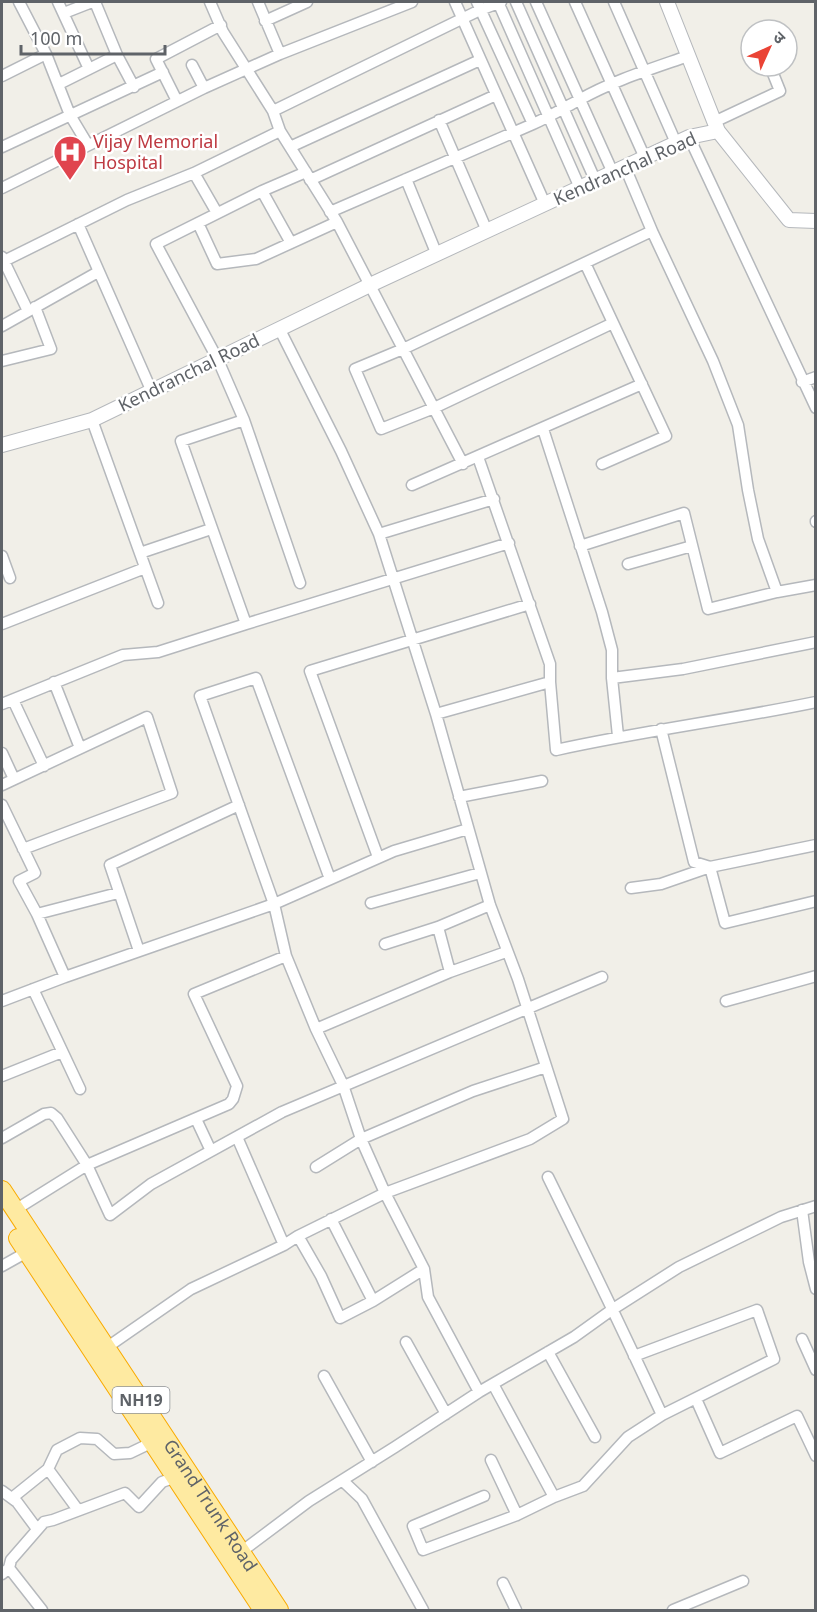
<svg xmlns="http://www.w3.org/2000/svg" width="817" height="1612" font-family="'Noto Sans','Noto Sans Devanagari',sans-serif">
<style>
.lines{fill:none;stroke-linecap:round;stroke-linejoin:round}
.minor-casing{stroke:#b5b8bc;stroke-width:13}
.tertiary-casing{stroke:#b5b8bc;stroke-width:16}
.trunk-casing{stroke:#f9ab00;stroke-width:20}
.minor{stroke:#fff;stroke-width:10}
.tertiary{stroke:#fff;stroke-width:14}
.trunk{stroke:#feeaa1;stroke-width:18}
.labels{text-anchor:middle;stroke-width:5;stroke-linejoin:round;paint-order:stroke}
.shield{fill:#fff;stroke:#8f9295;stroke-width:1.5}
.shield-label{font-size:16px;font-weight:bold;fill:#5f6368}
.health-label{font-size:18px;fill:#be3a42;stroke:#fff;text-anchor:start}
.street-label{font-size:18px;fill:#5f6368;stroke:#fff}
</style>
<rect width="100%" height="100%" fill="#f1efe8"/>
<g class="lines">
<defs>
<path id="minor" d="M19,2L46,54L70,115L88,145
M58,2L89,69
M95,2L117,55L134,87
M210,2L223,32L273,111L280,131L337,222L463,464
M258,2L280,54
M455,2L545,204
M477,2L533,124
M498,2L580,188
M516,2L596,182
M536,2L613,173
M575,2L645,158
M614,2L676,143
M64,13L92,2
M265,21L307,2
M192,65L204,88
M2,76L46,54
M59,84L117,55
M177,101L156,59L221,25
M273,111L480,10L501,2
M439,120L487,231
M714,122L780,91L770,66
M689,137L816,408
M2,147L163,72
M290,147L480,60
M194,173L217,213
M406,179L437,255
M310,180L496,95
M2,188L204,88L280,54L412,2
M262,191L291,243
M330,212L533,124C549,117 564,108 579,100C612,81 651,69 688,56
M198,223L217,264L256,259L337,222
M78,224L152,392
M2,257L28,311
M2,262L127,200L194,173L280,131
M585,263L666,436L602,464
M613,323L434,408L381,429L355,369L403,349L652,231
M2,326L98,272
M2,361L51,349L35,307
M802,382L816,377
M92,420L158,603
M543,429L602,612L612,650V678L618,736
M478,457L550,664V682L556,750C642,731 729,720 816,702
M412,485L642,384
M816,521V522
M379,534L494,499
M580,546L684,513L708,609L777,592L758,539L748,490L738,425L713,361L652,231L625,167
M140,553L211,529
M2,556L10,578
M628,564L692,546
M300,583L244,420L218,360L156,244L262,191L306,172
M777,592L816,585
M2,624L145,568
M246,624L509,543
M612,678L683,669L816,642
M54,682L80,748
M13,700L44,766
M2,704L123,655L158,652L246,624L181,441L244,420
M436,714L550,682
M661,729L694,862L710,867L725,923L816,901
M2,753L14,779
M2,785L147,717L172,793L23,849
M459,797L542,781
M2,805L35,873L19,881L37,914L65,977
M378,857L310,671L530,604
M330,879L256,678L200,696L274,904L286,956L316,1029L343,1085L361,1139L385,1193L424,1269L428,1297L479,1392
M631,888L661,884L710,867L816,845
M371,903L480,873
M37,914L118,893
M438,927L450,972
M385,944L438,927L490,905
M139,951L110,865L239,805
M33,989L80,1089
M2,1001L65,977L274,904L394,851L468,829
M726,1001L816,976
M316,1029L450,972L506,952
M2,1076L62,1052
M196,1119L211,1151
M237,1137L284,1245
M2,1138L44,1114L51,1113L57,1118L87,1165L110,1215L151,1184L282,1112L602,977
M316,1167L361,1139L473,1091L546,1067
M548,1177C587,1256 625,1335 662,1415L774,1359L757,1310L634,1356
M15,1210L87,1165L229,1104L233,1099L237,1086L194,994L286,956
M802,1210L809,1262L816,1289
M331,1219L373,1301
M298,1236L321,1276L340,1318L373,1301L424,1269
M2,1266L27,1252
M802,1339L816,1370
M406,1342L446,1414
M106,1348L191,1289L284,1245L298,1236L385,1193L530,1139L563,1119L518,979L490,905L436,714L379,534L341,451L280,330
M548,1352L595,1437
M324,1376L372,1462
M696,1399L720,1453L797,1416L816,1456
M491,1460L517,1515
M48,1469L78,1510
M343,1481L362,1499L423,1610
M2,1491L17,1502L37,1529
M484,1496L413,1526L423,1550L517,1515L554,1497L493,1384
M554,1497L583,1486L628,1437L662,1415
M12,1498L48,1469L57,1450L80,1438L97,1439L114,1454L130,1453L155,1441
M241,1552L309,1501L395,1447L479,1392L574,1337L613,1309L679,1267L781,1217L816,1206
M9,1568L42,1610
M2,1574L9,1568L11,1560L44,1522L53,1520L125,1493L139,1507L162,1482L173,1478L179,1483
M503,1583L516,1610
M673,1610L743,1581"/>
<path id="tertiary" d="M667,2L718,131L789,220L816,221
M2,445L92,420L370,285L676,143L689,137L718,131"/>
<g id="trunk">
<path id="s1" d="M2,1190L279,1610"/>
<path d="M18,1238L263,1610"/>
</g>
</defs>
<use href="#minor" class="minor-casing"/>
<use href="#tertiary" class="tertiary-casing"/>
<use href="#trunk" class="trunk-casing"/>
<use href="#minor" class="minor"/>
<use href="#tertiary" class="tertiary"/>
<use href="#trunk" class="trunk"/>
</g>
<defs>
<symbol id="hospital-pin" viewBox="-11 -11 22 30"><path d="M0 17L-7.5 6A9.5 9.5 0 1 1 7.5 6Z" fill="#e0444e" stroke="#fff"/><path d="M-5-5h3v3.5h4V-5h3V5h-3V1.5h-4V5h-3Z" fill="#fff"/></symbol>
</defs>
<g fill-rule="evenodd">
<use href="#hospital-pin" x="51" y="133" width="38" height="52"/>
</g>
<g class="labels">
<rect class="shield" x="112.5" y="1387" width="57" height="26" rx="4.5"/>
<g class="shield-label">
<text x="141" y="1406">NH19</text>
</g>
<g class="health-label">
<text x="93" y="148">Vijay Memorial<tspan x="93" dy="21">Hospital</tspan></text>
</g>
<g class="street-label">
<text transform="translate(625 169) rotate(-24)" y="6">Kendranchal Road</text>
<text transform="translate(189 373) rotate(-26)" y="6">Kendranchal Road</text>
<text dy="6" stroke="none"><textPath href="#s1" startOffset="378">Grand Trunk Road</textPath></text>
</g>
</g>
<rect width="817" height="1612" fill="none" stroke="#5f6368" stroke-width="6"/>
<g transform="translate(769 48) rotate(45)"><circle r="28" fill="#ffffff" stroke="#bfc1c3" stroke-width="1.5"/>
<path d="M0-4.5L10 22L0 15L-10 22Z" fill="#ea4335"/>
<text y="-9" font-size="16" font-weight="bold" text-anchor="middle" fill="#5f6368">उ</text>
</g>
<path d="M21 45v9h144v-9" fill="none" stroke="#5f6368" stroke-width="3"/>
<text x="30" y="45" font-size="18" fill="#5f6368" stroke="#ffffff" stroke-width="4.5" paint-order="stroke">100 m</text>
</svg>
